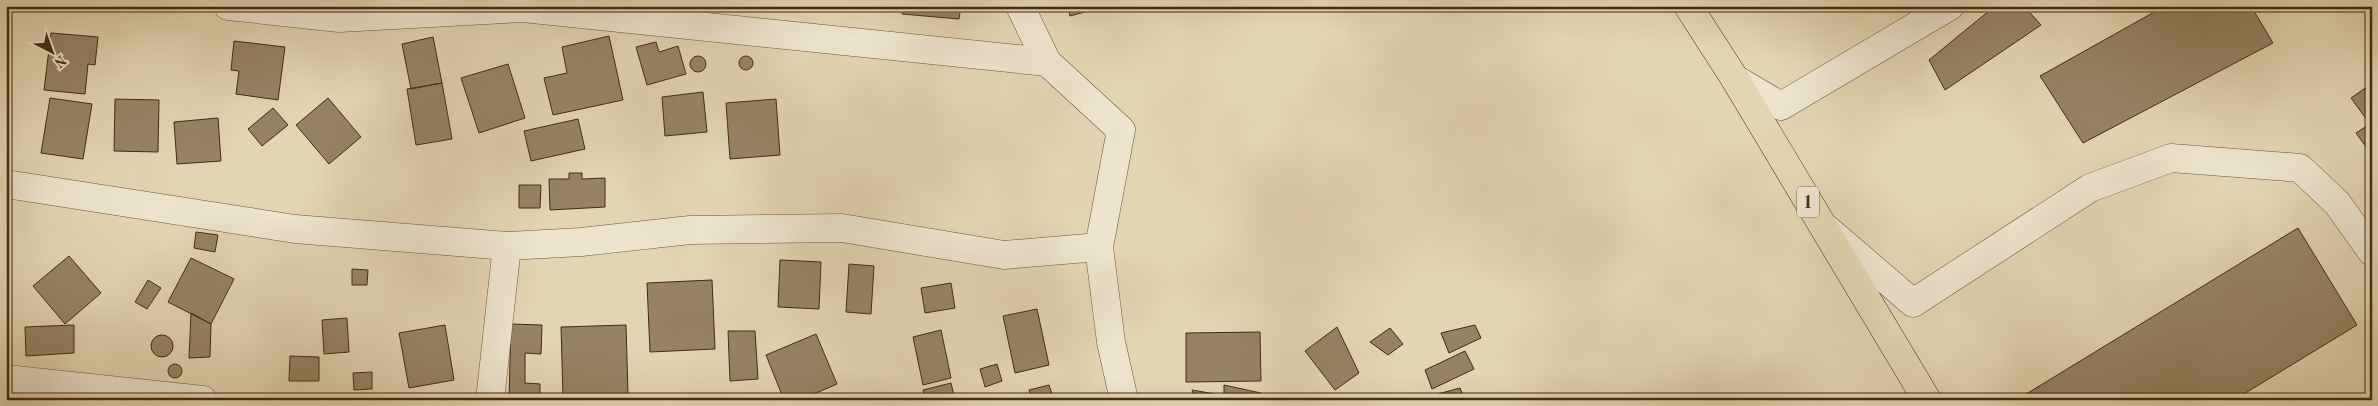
<svg xmlns="http://www.w3.org/2000/svg" width="2378" height="406" font-family="'Old Standard TT',serif">
<style>
.building{fill:#968364;stroke:#442b10}
.lines{fill:none;stroke-linecap:round;stroke-linejoin:round}
.minor-casing{stroke:#6c5638;stroke-width:29}
.highway-casing{stroke:#442b10;stroke-width:29}
.minor{stroke:#ece4cd;stroke-width:28}
.highway{stroke:#e2d5b2;stroke-width:28}
.labels{text-anchor:middle;stroke-width:4;stroke-linejoin:round;paint-order:stroke}
.shield{fill:#ece4cd;stroke:#766249;stroke-width:1}
.shield-label{font-size:18px;font-weight:bold;fill:#442b10}
</style>
<rect width="100%" height="100%" fill="#e2d5b2"/>
<filter id="stains"><feTurbulence type="fractalNoise" baseFrequency=".004" numOctaves="4"/><feColorMatrix values="0 0 0 0 .2 0 0 0 0 .09 0 0 0 0 .02 0 0 0 .5 -.17"/></filter>
<radialGradient id="worn" r=".72"><stop offset=".6" stop-color="#630" stop-opacity="0"/><stop offset="1" stop-color="#630" stop-opacity=".3"/></radialGradient>
<path class="building" d="M903,6H961L959,19L902,14Z
M1068,6H1107L1070,16Z
M1995,6H2024L2041,25L1945,90L1929,60Z
M2165,6H2251L2273,43L2083,143L2040,76Z
M6,30L11,31L6,53Z
M51,33L98,37L95,65L88,64L85,94L44,90Z
M609,36L623,100L553,115L544,78L567,73L562,47Z
M433,37L442,83L411,89L402,44Z
M234,41L285,47L278,100L236,94L239,71L231,70Z
M656,42L659,52L678,46L686,74L647,85L636,47Z
M690 64a8 8 0 1 1 16 0a8 8 0 1 1-16 0Z
M739 63a7 7 0 1 1 14 0a7 7 0 1 1-14 0Z
M508,64L525,118L479,133L461,78Z
M442,83L452,139L416,145L407,89Z
M2371,84L2372,85V155L2356,133L2370,124L2351,98Z
M703,92L707,132L665,136L662,97Z
M50,98L92,104L83,159L41,153Z
M328,98L361,137L329,164L296,125Z
M115,99L159,100L158,152L114,151Z
M776,99L780,155L730,159L726,103Z
M273,108L288,125L262,146L248,129Z
M218,118L221,161L177,164L174,122Z
M578,119L585,149L531,161L524,131Z
M569,173H582V179L605,178V207L550,210L549,179H569Z
M519,185H541L540,208H519Z
M2298,228L2357,325L2234,400H2025L2023,396Z
M196,232L218,235L215,252L194,248Z
M69,256L101,293L65,324L33,286Z
M191,258L234,279L211,324L168,302Z
M780,260L821,262L819,309L778,307Z
M849,264L874,266L871,314L846,312Z
M352,269L368,270L367,285H352Z
M148,280L161,288L147,309L135,302Z
M712,280L715,349L650,352L647,283Z
M951,283L955,308L925,313L921,288Z
M1037,309L1049,365L1015,373L1003,316Z
M191,313L211,324L210,357L189,358Z
M347,318L349,352L324,354L322,320Z
M511,324L542,325L541,354L525,353V383L540,384V400H509Z
M74,325V353L26,356L25,327Z
M445,325L454,380L409,388L399,333Z
M626,325L628,394L563,396L561,327Z
M1475,325L1481,338L1449,353L1441,333Z
M1337,327L1359,373L1335,390L1305,351Z
M1390,328L1403,344L1388,355L1370,342Z
M941,330L951,378L923,385L913,337Z
M728,331H755L758,379L730,381Z
M1260,332L1261,381L1186,382V333Z
M816,334L837,384L800,400H784L766,355Z
M151 346a11 11 0 1 1 22 0a11 11 0 1 1-22 0Z
M1465,351L1474,369L1432,389L1425,370Z
M290,356L319,357V381H289Z
M997,364L1002,381L985,387L980,369Z
M168 371a7 7 0 1 1 14 0a7 7 0 1 1-14 0Z
M372,372V389L354,390L353,373Z
M951,383L955,400H925L923,390Z
M1049,385L1054,400H1032L1029,390Z
M1224,385L1261,393L1260,400H1224Z
M1460,388L1465,400L1423,398Z
M1192,390L1215,394L1216,400H1195Z"/>
<g class="lines">
<defs>
<path id="minor" d="M228,6L339,18L523,8L1047,62L1121,130L1099,247L1111,342L1124,400
M1020,6L1047,62
M1735,79L1781,106L1950,6
M6,184L295,229L507,246L581,242L690,230L842,228L1004,255L1099,247
M1827,229L1913,303L2090,188L2171,158L2300,168L2337,203L2372,252
M6,379L203,400
M490,400L507,246"/>
<path id="highway" d="M1688,6L1735,79L1927,400"/>
</defs>
<use href="#minor" class="minor-casing"/>
<use href="#highway" class="highway-casing"/>
<use href="#minor" class="minor"/>
<use href="#highway" class="highway"/>
</g>
<g class="labels">
<rect class="shield" x="1797" y="186.5" width="22" height="31" rx="4"/>
<g class="shield-label">
<text x="1808" y="208">1</text>
</g>
</g>
<rect width="2378" height="406" fill="none" stroke="#e2d5b2" stroke-width="25"/>
<rect x="8" y="8" width="2363" height="391" fill="none" stroke="#442b10" stroke-width="2.5"/>
<rect x="12" y="12" width="2353" height="381" fill="none" stroke="#442b10"/>
<g transform="translate(52 52) rotate(139)" stroke="#ece4cd" stroke-width="4" paint-order="stroke">
<path d="M0-4L9 19L0 12L-9 19Z" fill="#442b10"/>
<text y="-8" font-size="14" font-weight="bold" text-anchor="middle" fill="#442b10">N</text>
</g>
<rect width="100%" height="100%" filter="url(#stains)"/>
<rect width="100%" height="100%" fill="url(#worn)"/>
</svg>
